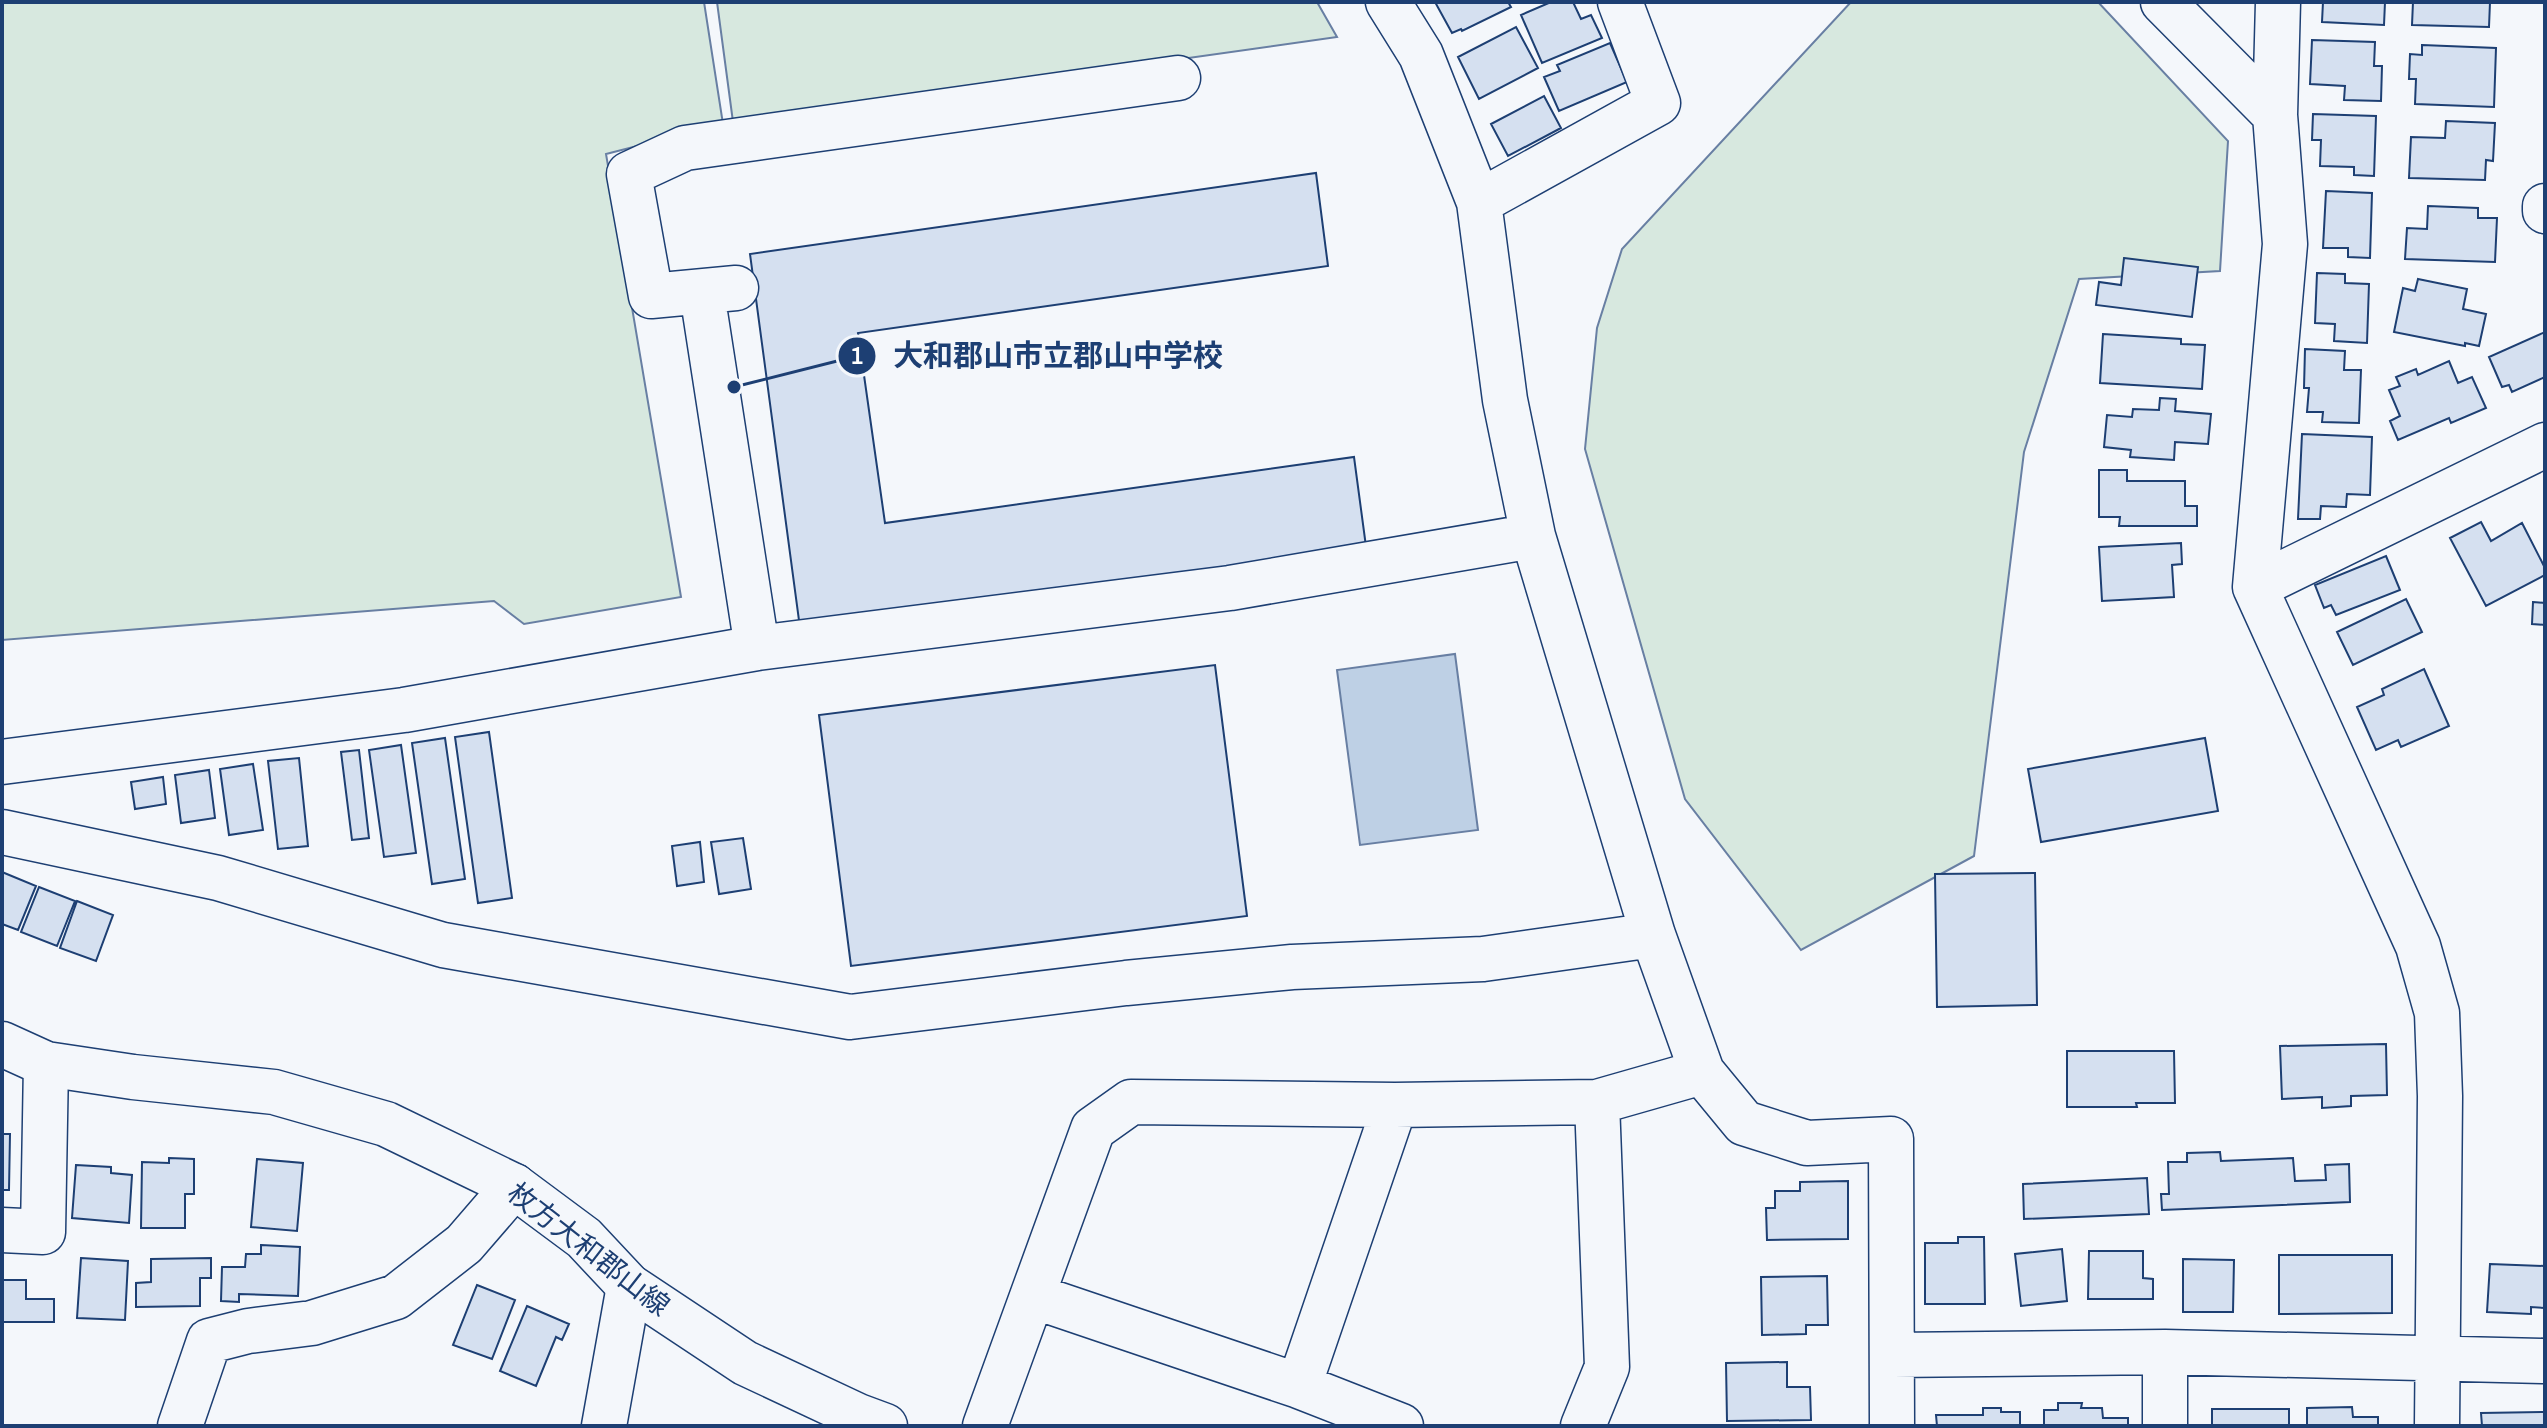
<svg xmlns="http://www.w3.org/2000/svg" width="2547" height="1428" font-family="'Archivo Narrow','Noto Sans JP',sans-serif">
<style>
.green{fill:#d7e8df;stroke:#687fa3;stroke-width:2}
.water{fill:#bed0e5;stroke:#687fa3;stroke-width:2}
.building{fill:#d5e0f0;stroke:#1d3f73;stroke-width:2}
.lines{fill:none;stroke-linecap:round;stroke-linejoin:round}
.minor-casing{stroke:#1d3f73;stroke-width:47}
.major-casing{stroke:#1d3f73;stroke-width:47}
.minor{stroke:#f4f7fb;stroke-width:44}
.major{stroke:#f4f7fb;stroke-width:44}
.labels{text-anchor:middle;stroke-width:6;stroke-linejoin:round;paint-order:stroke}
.street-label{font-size:28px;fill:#1d3f73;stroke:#f4f7fb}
.leader{fill:none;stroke:#1d3f73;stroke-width:3}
.callout-dot{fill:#1d3f73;stroke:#f4f7fb;stroke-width:3}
.mark-label{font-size:24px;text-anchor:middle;font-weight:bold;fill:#fff}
.callout-label{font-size:30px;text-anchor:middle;font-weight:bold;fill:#1d3f73;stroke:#f4f7fb;stroke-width:6;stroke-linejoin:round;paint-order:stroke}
</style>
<rect width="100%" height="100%" fill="#f4f7fb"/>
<path class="green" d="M2,2H704L723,124L606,154L681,597L524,624L494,601L2,640Z
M717,2H1317L1337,37L733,122Z
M1851,2H2098L2228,141L2220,271L2079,279L2024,452L1974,856L1801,950L1685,799L1585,449L1597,328L1622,249Z"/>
<path class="water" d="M1455,654L1478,830L1360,845L1337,670Z"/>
<path class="building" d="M1435,2H1508L1511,7L1462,31L1461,29L1452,33Z
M1551,2H1573L1581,19L1591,15L1602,38L1542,63L1521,15Z
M2323,2H2385L2384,25L2322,22Z
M2413,2H2490L2489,27L2412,25Z
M1516,27L1538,68L1479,99L1458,57Z
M2312,40L2375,42L2374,66H2382L2381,101L2344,100L2345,86L2310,84Z
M1610,43L1627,82L1559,111L1544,77L1560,71L1557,65Z
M2422,45L2496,48L2494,107L2415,104L2416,79H2409L2410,54L2422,55Z
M1544,96L1561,128L1508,156L1491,124Z
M2313,114L2376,116L2374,176L2354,175V167L2320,166L2321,140H2312Z
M2446,121L2495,123L2493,161L2486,160L2485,180L2409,178L2411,137L2445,138Z
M1316,173L1328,266L858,333L885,523L1354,457L1367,554L800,628L750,254Z
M2326,191L2372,193L2370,258L2348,257V248H2323Z
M2428,206L2478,208V218H2497L2495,262L2405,259L2407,228L2427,229Z
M2124,258L2198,267L2192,317L2096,305L2099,282L2121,285Z
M2317,273L2345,274V283L2369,284L2367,343L2334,341L2335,324L2315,323Z
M2418,279L2467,289L2463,309L2486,314L2479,346L2465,343V346L2394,332L2403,288L2415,291Z
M2545,332V377L2512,392L2509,385L2502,387L2489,357Z
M2103,334L2181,339V344L2205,345L2202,389L2100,383Z
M2305,349L2345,351L2344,370H2361L2359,423L2322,422L2323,412H2307L2309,388H2304Z
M2449,361L2458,383L2472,377L2486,408L2451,423L2449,418L2398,440L2390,421L2400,416L2389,390L2400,386L2396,377L2416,369L2418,375Z
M2160,398L2176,399L2175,411L2211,414L2208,444L2175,442L2174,460L2130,457L2131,450L2104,447L2107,415L2132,417L2133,409L2159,410Z
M2302,434L2372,437L2370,495L2347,494L2346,507L2321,506L2320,519H2298Z
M2099,470H2127V481H2185V506H2197V526H2119L2120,517H2099Z
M2481,522L2491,541L2522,523L2545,568V575L2486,606L2450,538Z
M2181,543L2182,564L2172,565L2174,597L2102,601L2099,547Z
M2386,556L2400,590L2336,615L2331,605L2324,608L2315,585Z
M2406,599L2422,632L2353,665L2337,632Z
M2533,602L2545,603V625L2532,624Z
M1215,665L1247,916L851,966L819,715Z
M2424,669L2449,726L2401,747L2398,740L2376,750L2357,707L2384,695L2382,689Z
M489,732L512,898L478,903L455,737Z
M445,738L465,879L432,884L412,743Z
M2205,738L2218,811L2041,842L2028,769Z
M401,745L416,853L384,857L369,750Z
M359,750L369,838L352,840L341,752Z
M299,758L308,846L278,849L268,761Z
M253,764L263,830L229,835L220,769Z
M209,770L215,818L181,823L175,775Z
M163,777L166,804L135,809L131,782Z
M743,838L751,889L719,894L711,842Z
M700,842L704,882L677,886L672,846Z
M2,872L36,886L18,930L2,924Z
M2035,873L2037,1005L1937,1007L1935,874Z
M39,887L75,901L57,946L21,932Z
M77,901L113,915L96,961L60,948Z
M2386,1044L2387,1095L2351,1096V1106L2322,1108V1097L2282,1099L2280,1046Z
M2067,1051H2174L2175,1103H2136L2137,1107H2067Z
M2,1134H10L9,1190H2Z
M2220,1152L2221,1161L2293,1158L2295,1181L2326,1180L2325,1165L2349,1164L2350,1202L2162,1210L2161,1194H2169L2168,1162H2187V1153Z
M169,1158L194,1159V1194H185V1228H141L142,1162L169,1163Z
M257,1159L303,1163L297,1231L251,1227Z
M76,1165L111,1167V1173L132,1175L129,1223L72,1218Z
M2147,1178L2149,1214L2024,1219L2023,1184Z
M1848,1181V1239L1767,1240L1766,1208H1775V1191H1800V1182Z
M1958,1237H1984L1985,1304H1925V1243H1958Z
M261,1245L300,1247L298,1296L239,1294V1302L221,1301L222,1267H245L246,1254H261Z
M2062,1249L2067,1301L2021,1306L2015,1254Z
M2089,1251H2143V1278L2153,1279V1299H2088Z
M2279,1255H2392V1313L2279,1314Z
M81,1258L128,1261L125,1320L77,1318Z
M211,1258V1278H200V1306L136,1307V1283L151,1282V1259Z
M2183,1259L2234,1260L2233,1312H2183Z
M2490,1264L2545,1266V1308L2531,1307V1314L2487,1312Z
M1827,1276L1828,1325H1806V1334L1762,1335L1761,1277Z
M2,1280H26V1299H54V1322H2Z
M477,1285L515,1300L492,1359L453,1345Z
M527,1306L569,1324L562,1340L556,1337L536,1386L500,1371Z
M1787,1362V1387H1810L1811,1420L1727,1421L1726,1363Z
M2058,1403H2082L2081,1408H2102L2103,1418H2128V1426H2044V1410H2058Z
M2352,1407L2353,1417H2378V1426H2307V1408Z
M1983,1408H2001V1412H2020V1426H1937L1936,1415H1983Z
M2212,1409H2289V1426H2212Z
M2545,1412V1426H2482L2481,1413Z"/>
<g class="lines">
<defs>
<path id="minor" d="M1388,2L1421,55L1479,202L1505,400L1533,536L1653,935L1702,1072L1744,1123L1807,1143L1891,1139L1892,1426
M2163,2L2275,115
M2278,2L2275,115L2285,244L2255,587L2418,946L2437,1013L2440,1096L2437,1426
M1479,202L1658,103L1620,2
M2545,206V211
M736,288L651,296L629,174L685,148L1178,78
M702,293L757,648L1230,588L1533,536
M2255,587L2545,445
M2,762L404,710L757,648
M2,832L218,878L443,945L850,1017L1126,983L1292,967L1483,959L1653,935
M2,1230L43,1232L46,1064
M1033,1296L1299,1386L1401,1426
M2165,1352V1426
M1893,1355L2165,1352L2545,1361
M1299,1386L1395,1105
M180,1426L209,1341L248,1331L312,1323L396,1297L464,1244L514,1186
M604,1426L629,1286
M985,1426L1093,1129L1131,1102L1395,1105L1597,1102L1702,1072
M1583,1426L1607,1367L1597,1102"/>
<path id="major" d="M2,1044L46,1064L133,1077L274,1092L386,1124L514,1186L584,1238L629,1286L745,1363L858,1416L885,1426"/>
</defs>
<use href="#minor" class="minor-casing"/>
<use href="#major" class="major-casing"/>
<use href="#minor" class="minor"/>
<use href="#major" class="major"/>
</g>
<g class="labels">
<g class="street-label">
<text transform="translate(589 1249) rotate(38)" y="10">枚方大和郡山線</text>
</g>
</g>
<path class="leader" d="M734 387L857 356"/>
<g class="callout-dot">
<circle cx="734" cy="387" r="8"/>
<circle cx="857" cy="356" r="20"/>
</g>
<g class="mark-label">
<text x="857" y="364">1</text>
</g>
<g class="callout-label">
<text x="1058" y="366">大和郡山市立郡山中学校</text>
</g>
<rect width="2547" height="1428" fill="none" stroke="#1d3f73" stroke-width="8"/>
</svg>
